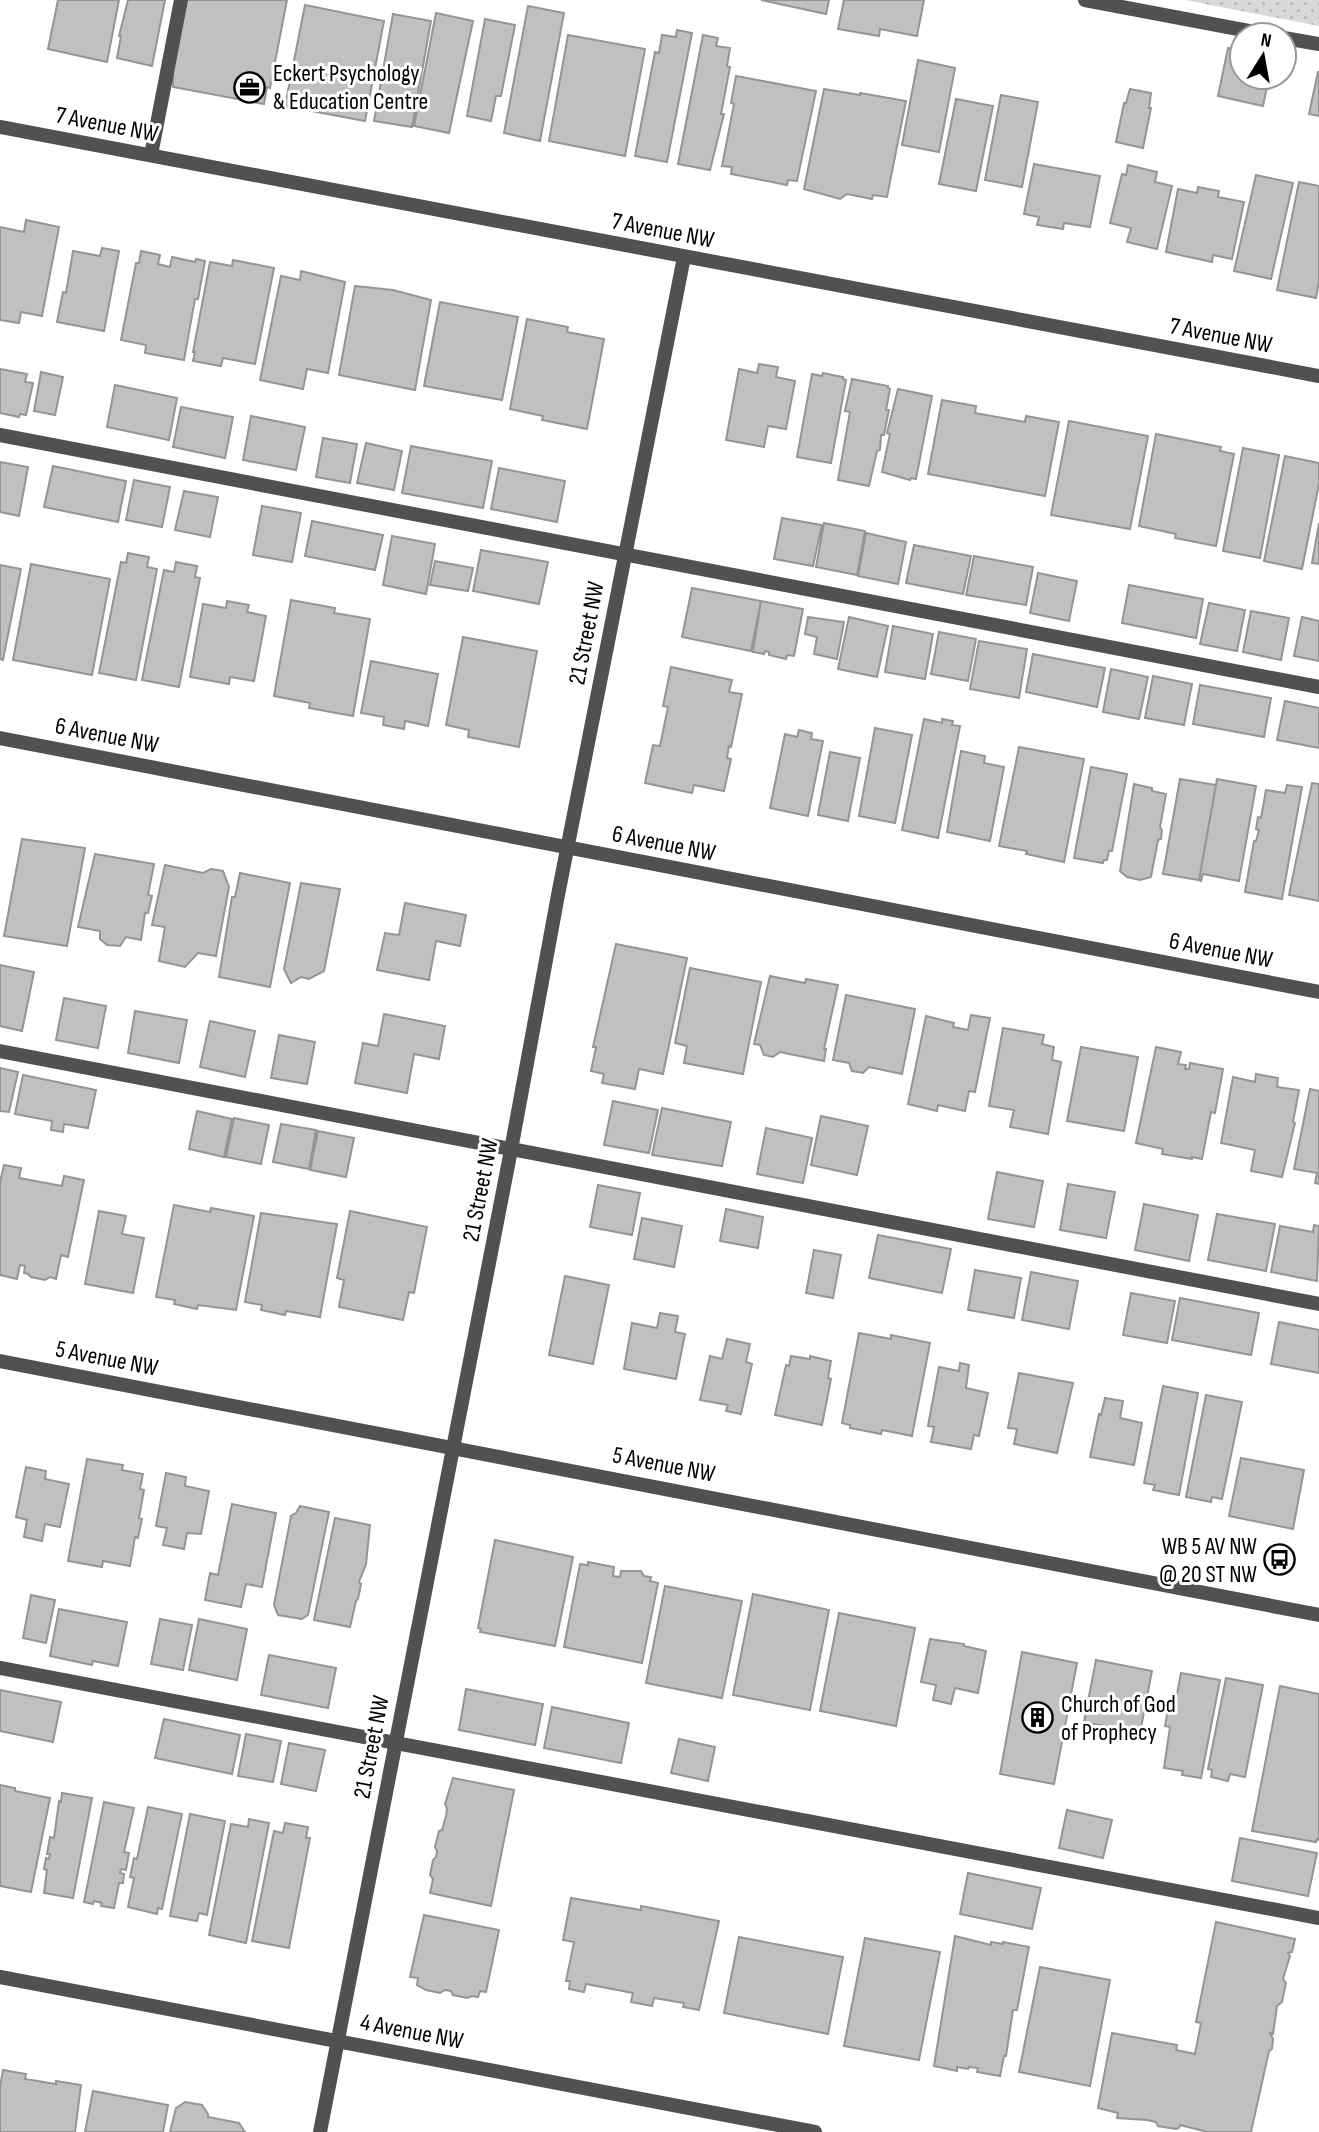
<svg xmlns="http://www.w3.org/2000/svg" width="1319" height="2132" font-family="'Sofia Sans Condensed',sans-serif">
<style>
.grass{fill:url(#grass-dots)}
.building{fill:#c0c0c0;stroke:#959595;stroke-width:2}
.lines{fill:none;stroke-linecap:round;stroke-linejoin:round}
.service{stroke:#515151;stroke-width:14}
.minor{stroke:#515151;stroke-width:14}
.tertiary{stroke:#515151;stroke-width:14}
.labels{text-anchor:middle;stroke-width:6;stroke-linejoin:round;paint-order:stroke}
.poi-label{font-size:24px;fill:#000;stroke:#fff;text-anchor:start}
.street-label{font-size:24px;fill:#000;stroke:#fff}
</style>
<defs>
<pattern id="grass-dots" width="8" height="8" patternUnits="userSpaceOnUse" patternTransform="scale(1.75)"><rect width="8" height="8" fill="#d8d8d8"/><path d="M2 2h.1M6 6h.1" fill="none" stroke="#b8b8b8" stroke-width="1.8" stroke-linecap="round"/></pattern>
</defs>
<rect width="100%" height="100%" fill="#fff"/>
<path class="grass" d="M1185,0H1319V26Z"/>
<path class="building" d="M58,0H119L107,62L48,49Z
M128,0H165L152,66L117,58L121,36H119Z
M185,0H287L270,88L267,87L264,104L173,87V70Z
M761,0H829L826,14Z
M844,0H924L917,36L880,29L879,36L838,29Z
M305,5L384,21L365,121L285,106Z
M528,6L564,13L540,141L504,133Z
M436,13L473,21L449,133L414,126Z
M393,14L431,21L412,127L374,121Z
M485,19L515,25L501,96H496L491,121L467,116Z
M677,30L692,33L667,162L635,156L655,52L659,53L662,35L676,37Z
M568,35L645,49L625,156L549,141Z
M703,35L718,38L716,46L730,48L727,66L730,67L721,114H724L710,170L678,164Z
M1228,48L1242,50V77H1269L1263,106L1218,96Z
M918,60L955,68L939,152L902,145Z
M1318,72H1319V116L1309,114Z
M736,76L816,91L797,181L788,180L787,185L731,174L732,167L722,166L734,104L731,103Z
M824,89L860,95V93L906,101L887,197L873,195L872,199L847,194L840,199L804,189Z
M1130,89L1151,93L1149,108H1151L1143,148L1116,142L1124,103H1126Z
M1001,95L1038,102L1022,187L985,180Z
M956,99L993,106L976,191L939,184Z
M1034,164L1100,176L1090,227L1064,223L1063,229L1037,225L1039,217L1024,214Z
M1128,165L1157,172L1155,182L1172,186L1157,249L1127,242L1131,228L1110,223L1122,174L1126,175Z
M1256,175L1293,183L1271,279L1234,271Z
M1299,182L1319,186V281L1316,298L1277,290Z
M1198,187L1219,191L1218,197L1244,202L1232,259L1213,255L1212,262L1166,252L1178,189L1197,193Z
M26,220L59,227L42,316L21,312L19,323L0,320V227L24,232Z
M102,248L119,251L104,331L57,322L63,292L66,293L73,251L100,256Z
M141,251L160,255L158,264L170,267L172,257L195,262L196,259L205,261L198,299H195L184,360L145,353L146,345L121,340L136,263H139Z
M233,260L274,268L255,364L223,358L221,366L193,361L195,352H193L210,262L232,266Z
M301,271L345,282L328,373L307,369L303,389L260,380L281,276L300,280Z
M355,286L393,290L431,300L415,390L339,375Z
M440,302L518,317L502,400L424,386Z
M527,319L568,327L567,332L604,339L587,429L542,420L543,416L510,409Z
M759,364L778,367L776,377L795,381L786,429L768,426L764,447L726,440L739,369L757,373Z
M0,369L27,374L25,382L33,383L26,415L20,414L19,417L0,413Z
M41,372L63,377L55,415L34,411Z
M823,373L843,377V379L846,380L831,463L797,457L812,374L822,376Z
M852,379L888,386V388L890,389L886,410H889L884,435H881L880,450L877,451L869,486L838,480L850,412L845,411Z
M115,385L177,398L169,440L107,427Z
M898,389L932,396L916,479L911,478L910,480L882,472L890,434L887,433Z
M942,400L976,406L975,413L1025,422L1026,416L1059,422L1045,496L928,474Z
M181,407L233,417L225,458L173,447Z
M251,416L305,427L296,470L243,460Z
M1069,421L1148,436L1130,529L1051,515Z
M1156,434L1221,447L1220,451L1234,454L1216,546L1175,538L1176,534L1139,526Z
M323,438L357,444L350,483L316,477Z
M366,443L402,451L394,490L357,483Z
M411,446L492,461L483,508L402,493Z
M1243,448L1279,455L1260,558L1223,551Z
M1285,456L1319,463V484L1302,569L1264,561Z
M0,462L28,467L19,516L0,512Z
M53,466L126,481L118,522L44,507Z
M499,468L565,481L557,522L491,509Z
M134,480L170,487L162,527L126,520Z
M184,491L218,497L210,537L175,530Z
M262,506L301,513L292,562L253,555Z
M782,518L822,525L813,566L774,559Z
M312,521L383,535L375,570L305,556Z
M824,523L865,531L857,575L816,567Z
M1319,523V564L1312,563Z
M866,533L906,542L898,584L858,576Z
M392,536L435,544L426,594L383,585Z
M914,545L971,556L963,594L906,583Z
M481,550L548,562L539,604L473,591Z
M128,553L149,557L147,567L157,569L136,680L99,673L121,562L126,563Z
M974,556L1033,567L1026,605L966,595Z
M435,561L473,568L468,591L430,585Z
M176,562L197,566L195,577L200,578L179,687L142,680L164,570L174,572Z
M31,564L110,579L92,675L13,660Z
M0,565L21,569L3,660L0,659Z
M1038,573L1077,581L1069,621L1030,613Z
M1129,585L1203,599L1196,638L1122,623Z
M692,588L761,601L751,651L682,637Z
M291,600L335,608L334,613L370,619L353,716L309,708L310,703L274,696Z
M227,601L249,605L247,612L266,616L254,681L230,677L229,684L190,677L203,604L226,608Z
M761,601L803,609L794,656L787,655L786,659L769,655V652L765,651L764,654L753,652Z
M1209,603L1245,610L1237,651L1200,644Z
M1251,611L1289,618L1281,660L1243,652Z
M808,617L844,622L837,659L814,654L817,637L805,634Z
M849,617L888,626L877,677L838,669Z
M1302,617L1319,621V661L1294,656Z
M893,626L933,634L925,679L885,672Z
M939,632L976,639L968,681L931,674Z
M463,637L537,651L519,747L468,737L469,730L446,725Z
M979,641L1027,649L1019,698L970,689Z
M1033,654L1105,668L1097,707L1026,692Z
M371,661L438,674L428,726L405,721L404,729L383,725L384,717L361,713Z
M671,667L732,680L729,692L742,694L731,747L729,746L727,758L731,759L724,791L694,785L692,793L645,783L653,745L660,746L668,707L663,706Z
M1111,669L1148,677L1139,719L1103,712Z
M1153,676L1192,684L1184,725L1145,718Z
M1200,685L1271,698L1264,737L1193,724Z
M1285,701L1319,708V748L1277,740Z
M924,719L942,723V719L953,721L952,725L960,726L938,838L902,830Z
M875,728L912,735L895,823L859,816Z
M799,730L812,733L811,739L823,741L808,816L770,808L785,734L797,737Z
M1019,747L1084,759L1064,862L1026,854L1027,851L999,846Z
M961,751L985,756L984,763L1004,767L990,841L947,832Z
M830,752L860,758L848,821L818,815Z
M1091,767L1127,774L1112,851H1109L1107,860H1104L1103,863L1074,858Z
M1180,779L1216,785L1199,880L1163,874Z
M1217,779L1256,786L1239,881L1203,874L1201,881L1199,880Z
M1312,783L1319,784V901L1289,895Z
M1134,784L1152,788V791L1166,794L1160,827L1162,830L1161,839L1158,840L1151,877L1140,880L1127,877L1120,871Z
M1287,785L1302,787L1282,899L1245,892L1254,841H1256L1259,830L1256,829L1258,817L1261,818L1266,790L1285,793Z
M22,839L85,848L67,946L4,936Z
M95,854L154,864L148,895L152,896L148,913H145L141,940L126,937L120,946L107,945L100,939V931L78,927Z
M165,865L203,873L211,869L223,871L229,887L216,956L198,953L185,967L159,961L165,927L152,925Z
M240,873L290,883L270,987L219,977L232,897H235Z
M301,883L340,889L324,971L309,979L301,977L291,983L284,969Z
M405,903L466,915L460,946L436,941L429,980L377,970L385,933L399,935Z
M616,944L687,958L663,1074L639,1069L635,1089L602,1083L604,1074L591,1071L596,1047H593Z
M0,965L34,972L22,1031L0,1026Z
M690,968L761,982L743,1074L684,1063L687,1046L675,1043Z
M770,976L805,983L806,979L838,985L824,1049H826L824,1061L780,1052L773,1057L764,1055L760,1045L754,1044Z
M846,995L915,1009L902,1074L869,1067L863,1073L852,1071L849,1063L833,1060Z
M64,998L106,1006L98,1048L56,1040Z
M135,1011L187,1020L179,1063L128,1053Z
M384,1014L445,1026L439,1059L414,1054L407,1093L355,1083L363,1043L378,1046Z
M971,1015L990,1018L975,1092L969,1091L965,1111L938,1105L937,1111L908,1104L926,1016L954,1023L953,1027L968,1030Z
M210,1021L255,1031L245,1077L200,1067Z
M1003,1028L1044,1035L1042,1044L1054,1047L1052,1060L1061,1062L1048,1134L1010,1127L1014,1110L989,1106Z
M279,1035L315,1042L307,1084L271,1078Z
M1081,1047L1138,1057L1124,1131L1067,1121Z
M1156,1047L1181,1052L1178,1064L1186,1065L1185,1069H1189L1190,1063L1223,1069L1215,1113L1211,1112L1202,1159L1192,1157V1159L1162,1154L1163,1149L1136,1143Z
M0,1068L18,1072L9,1112L0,1111Z
M1256,1074L1278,1078L1277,1087L1299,1090L1293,1122L1295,1123L1282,1177L1251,1171L1255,1150L1221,1143L1233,1077L1255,1082Z
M23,1075L96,1090L88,1128L64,1124L63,1132L51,1130L52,1121L15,1114Z
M1310,1089L1319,1091V1184L1315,1183L1317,1173L1294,1169Z
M613,1101L658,1110L649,1153L604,1145Z
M662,1108L731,1122L722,1166L652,1155Z
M197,1111L232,1119L224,1157L189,1149Z
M821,1116L868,1126L857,1175L811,1165Z
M234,1118L269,1125L261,1164L226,1157Z
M281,1124L316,1130L309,1169L273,1162Z
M766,1128L812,1138L803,1183L757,1174Z
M318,1131L354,1138L346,1177L310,1170Z
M4,1165L21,1168L19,1178L62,1186L64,1176L84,1180L68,1257L61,1255L56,1279L50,1277L45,1280L31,1277L28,1274L24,1273L25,1266L20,1265L17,1279L0,1275V1182Z
M997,1172L1043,1181L1034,1227L988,1219Z
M1068,1184L1115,1192L1106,1238L1060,1230Z
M598,1185L640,1193L632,1235L590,1227Z
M1144,1204L1198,1215L1189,1261L1135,1250Z
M174,1205L210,1212L211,1208L254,1216L236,1310L198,1305L197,1309L174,1304L175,1300L156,1297Z
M726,1209L763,1217L758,1248L720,1241Z
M99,1211L126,1216L122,1234L144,1238L133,1293L85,1284Z
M350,1211L427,1227L414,1293L409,1292L403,1320L339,1307L344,1280L337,1278Z
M261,1213L337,1224L320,1317L286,1311L285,1315L261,1310L262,1305L245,1302Z
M1217,1214L1275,1224L1266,1271L1208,1260Z
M642,1218L682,1226L674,1267L634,1259Z
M1314,1225L1319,1226L1317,1281L1271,1272L1280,1226L1313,1232Z
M878,1235L951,1249L942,1293L869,1278Z
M814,1250L841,1255L833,1298L806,1293Z
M975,1270L1021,1278L1014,1318L968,1310Z
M1031,1272L1078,1281L1069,1329L1022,1320Z
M565,1276L609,1285L593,1364L549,1355Z
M1131,1293L1175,1301L1167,1343L1123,1335Z
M1180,1298L1259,1313L1251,1355L1172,1340Z
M660,1313L678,1316L675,1332L685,1334L676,1379L624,1369L632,1323L657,1328Z
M1279,1322L1319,1330V1373L1271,1364Z
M859,1333L891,1339V1335L930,1343L912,1436L882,1430L881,1434L850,1428V1425L842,1423Z
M727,1339L750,1344L746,1362L752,1364L741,1414L726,1411L728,1405L700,1400L710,1356L722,1359Z
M791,1356L810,1359V1356L831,1361L828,1378L831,1379L822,1425L775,1415L786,1365L789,1366Z
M960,1363L969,1365L966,1388L988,1393L979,1436L974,1435L971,1449L931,1442L934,1427L928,1426L939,1367L959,1371Z
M1019,1373L1073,1383L1057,1453L1014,1444L1017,1429L1008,1428Z
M1163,1386L1198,1393L1179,1495L1153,1490L1155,1485L1144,1483Z
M1206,1395L1242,1402L1222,1499L1212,1497L1211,1502L1186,1497Z
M1105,1398L1123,1401L1120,1418L1142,1423L1134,1465L1090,1457L1099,1414L1101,1415Z
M1241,1458L1304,1470L1293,1529L1229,1516Z
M87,1459L123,1465L122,1470L143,1474L140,1489L144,1490L139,1518L142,1519L138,1538L135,1537L130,1566L103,1561L102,1567L68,1561Z
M26,1467L46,1471L45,1479L69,1484L60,1527L45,1524L42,1541L24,1537L27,1520L16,1517Z
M166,1473L186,1477L185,1486L209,1491L201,1534L187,1533L184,1549L163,1545L167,1528L156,1526Z
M232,1504L276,1513L262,1587L246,1584L241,1607L205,1600L210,1573L218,1575Z
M300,1506L329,1512L308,1615L302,1619L278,1615L274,1605L291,1516L296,1513Z
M335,1518L370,1525L366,1564L359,1582L361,1584L358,1599L356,1601L350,1627L314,1620Z
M495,1540L573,1557L555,1646L480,1632L481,1629L478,1628Z
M588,1562L614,1567L613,1576L620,1577L621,1571H641L644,1576L651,1577L650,1581L658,1583L642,1663L564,1647L580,1564L588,1565Z
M665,1586L742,1601L722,1698L646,1683Z
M753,1594L829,1610L810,1710L733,1695Z
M31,1595L55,1600L46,1643L23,1638Z
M59,1609L127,1622L118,1666L93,1661L92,1665L50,1656Z
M839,1613L915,1628L896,1726L820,1711Z
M160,1619L192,1625L183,1670L151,1664Z
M199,1619L247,1629L237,1680L189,1670Z
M930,1639L964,1644V1646L986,1651L978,1693L955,1688L951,1704L933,1700L936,1685L921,1682Z
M1022,1652L1077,1663L1054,1784L1000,1774Z
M269,1655L336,1668L328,1708L261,1695Z
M1096,1660L1152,1671L1140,1733L1084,1722Z
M1181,1673L1220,1680L1201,1778L1182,1775L1183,1771L1164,1768L1170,1727L1165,1726L1168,1709L1174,1710Z
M1226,1678L1263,1685L1245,1777L1230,1774L1228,1781L1211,1777L1212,1770L1208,1769Z
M1280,1686L1319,1694V1840L1317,1839L1316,1842L1252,1831Z
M466,1689L543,1704L535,1745L459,1730Z
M0,1690L61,1702L53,1742L0,1731Z
M552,1707L629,1723L621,1763L544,1748Z
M164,1719L240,1735L232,1774L155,1758Z
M246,1734L281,1741L273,1782L238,1776Z
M679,1739L715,1747L708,1781L671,1773Z
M289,1743L325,1750L316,1791L281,1784Z
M453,1778L514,1790L491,1906L430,1893L433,1879L430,1875L433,1860L436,1857L437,1851L435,1847L439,1831L442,1830L446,1816L447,1808L445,1804Z
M0,1785L15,1788V1791L50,1798L31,1892L0,1886Z
M62,1793L92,1798L73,1898L44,1893L47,1870L44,1869L46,1858L49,1859L50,1854H47L50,1837L54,1838L59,1801L61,1802Z
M104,1802L134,1808L124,1852L129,1853L126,1870L121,1869L120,1873L124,1874L123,1883H119L114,1908L101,1906L102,1903L94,1901L93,1904L84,1902Z
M148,1807L182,1814L162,1909L158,1908L157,1914L128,1907L134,1878L130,1877L134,1858L137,1859Z
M1067,1810L1112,1820L1103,1858L1059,1848Z
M190,1814L225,1821L207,1915L199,1913L197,1921L170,1916Z
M249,1819L269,1823L246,1943L209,1935L231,1824L248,1827Z
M285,1823L308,1827L306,1838H310L289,1948L252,1941L274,1831L283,1833Z
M1240,1838L1317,1853L1308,1896L1232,1881Z
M968,1873L1041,1888L1032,1929L960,1914Z
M571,1898L641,1910V1906L719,1921L699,2010L683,2007L684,2003L654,1998L652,2006L631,2002L633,1993L586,1984L584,1992L569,1989L570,1981H566L574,1942L563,1940Z
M424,1915L499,1930L486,1992L480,1991L478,1997L472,1996L467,1998L453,1995L451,1991L445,1990L440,1993L426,1990L417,1985L418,1978L410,1977Z
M1216,1922L1295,1939L1292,1952L1288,1953L1290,1956L1283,1979L1286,1983L1282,2002L1277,2006L1273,2034L1270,2033L1273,2039L1272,2049L1269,2051L1251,2132H1208L1180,2125L1179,2128L1176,2129L1158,2126L1156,2122L1147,2120L1117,2118L1118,2113L1098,2108L1112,2033L1177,2045L1176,2050L1195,2054L1201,2023L1196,2022Z
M955,1936L991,1945V1942L1003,1944V1942L1029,1947L1017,2010H1013L1006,2056H1004L1000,2076L977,2072L978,2068L969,2067L968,2069L957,2067V2071L934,2066Z
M739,1937L843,1957L828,2034L724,2013Z
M865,1938L940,1952L919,2060L844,2046Z
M1040,1967L1110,1980L1090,2086L1019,2072Z
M3,2070L26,2074L25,2079L56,2084V2081L81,2085L75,2132H0V2087Z
M93,2091L168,2105L163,2132H85Z
M185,2102L202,2105L208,2114V2117L239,2123L245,2132H170L176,2108Z"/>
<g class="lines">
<path class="service" d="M1085,0L1270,35
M1284,38L1319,44
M151,155L181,0
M0,435L1319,687
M0,1051L1319,1304
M0,1668L1319,1918"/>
<path class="minor" d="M0,127L1319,376
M0,738L1319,992
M0,1977L815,2132
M320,2132L511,1150L558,895L684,257"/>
<path class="tertiary" d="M0,1361L1319,1615"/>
</g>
<defs>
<symbol id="office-ring" viewBox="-11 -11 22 22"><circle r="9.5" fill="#fff" stroke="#000" stroke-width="1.5"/><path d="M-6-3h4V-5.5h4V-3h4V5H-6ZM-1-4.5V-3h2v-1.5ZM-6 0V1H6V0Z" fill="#000"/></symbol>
<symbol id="bus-ring" viewBox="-11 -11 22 22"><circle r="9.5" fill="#fff" stroke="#000" stroke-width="1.5"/><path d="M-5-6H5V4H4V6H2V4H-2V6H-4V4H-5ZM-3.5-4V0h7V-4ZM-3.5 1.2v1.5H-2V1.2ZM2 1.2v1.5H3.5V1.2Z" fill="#000"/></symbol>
<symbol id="building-ring" viewBox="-11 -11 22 22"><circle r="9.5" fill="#fff" stroke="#000" stroke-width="1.5"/><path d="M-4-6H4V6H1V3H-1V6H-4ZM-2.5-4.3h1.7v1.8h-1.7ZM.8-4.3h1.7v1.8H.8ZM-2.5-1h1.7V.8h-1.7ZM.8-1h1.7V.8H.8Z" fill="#000"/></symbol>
</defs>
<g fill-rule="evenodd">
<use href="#office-ring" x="232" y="70" width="35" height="35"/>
<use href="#bus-ring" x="1262" y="1542" width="35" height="35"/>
<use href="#building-ring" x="1020" y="1700" width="35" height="35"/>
</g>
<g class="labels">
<g class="poi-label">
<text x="273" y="81">Eckert Psychology<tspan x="273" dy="28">&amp; Education Centre</tspan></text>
<text x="1257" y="1554" text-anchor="end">WB 5 AV NW<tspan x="1257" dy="28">@ 20 ST NW</tspan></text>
<text x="1061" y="1712">Church of God<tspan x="1061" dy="28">of Prophecy</tspan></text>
</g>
<g class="street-label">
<text transform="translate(107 124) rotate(11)" y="8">7 Avenue NW</text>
<text transform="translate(663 230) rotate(11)" y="8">7 Avenue NW</text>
<text transform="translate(1221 335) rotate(11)" y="8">7 Avenue NW</text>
<text transform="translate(586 633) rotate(-79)" y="8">21 Street NW</text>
<text transform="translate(107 735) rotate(11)" y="8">6 Avenue NW</text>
<text transform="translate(664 843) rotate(11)" y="8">6 Avenue NW</text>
<text transform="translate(1221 950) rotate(11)" y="8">6 Avenue NW</text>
<text transform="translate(480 1190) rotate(-79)" y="8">21 Street NW</text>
<text transform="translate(107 1358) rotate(11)" y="8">5 Avenue NW</text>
<text transform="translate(664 1464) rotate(11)" y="8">5 Avenue NW</text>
<text transform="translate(371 1747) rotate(-79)" y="8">21 Street NW</text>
<text transform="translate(412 2031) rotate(11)" y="8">4 Avenue NW</text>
</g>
</g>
<g transform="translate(1263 56) rotate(11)"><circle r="33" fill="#ffffff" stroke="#999999" stroke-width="2"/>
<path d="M0-5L12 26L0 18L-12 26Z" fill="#000000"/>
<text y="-10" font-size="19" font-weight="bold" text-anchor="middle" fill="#000000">N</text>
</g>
</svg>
